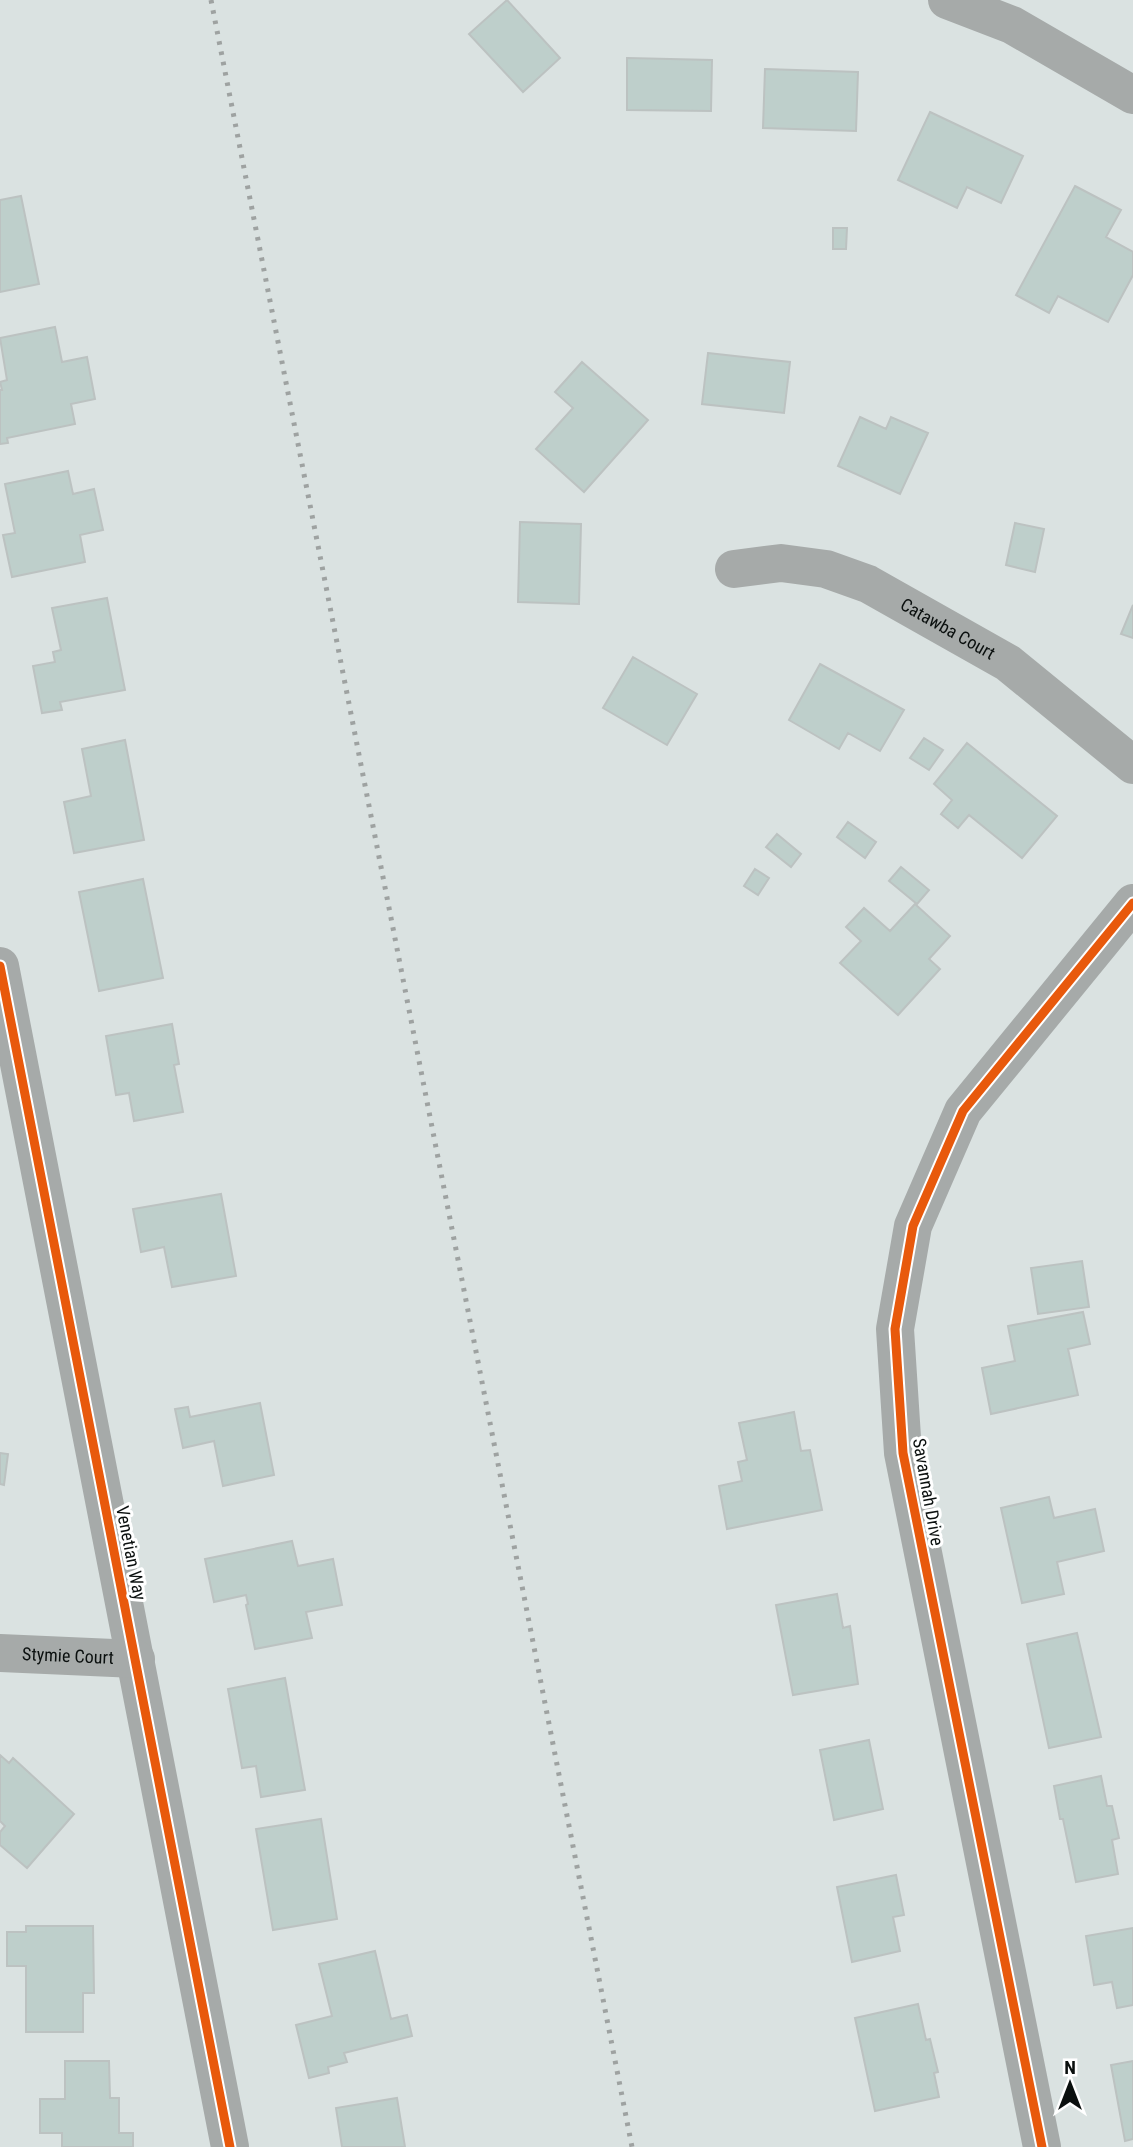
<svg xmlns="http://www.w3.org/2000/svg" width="1133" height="2147" font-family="'Roboto Condensed',sans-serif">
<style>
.building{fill:#becfcb;stroke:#bcc2c1;stroke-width:2}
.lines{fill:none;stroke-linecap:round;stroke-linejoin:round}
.minor{stroke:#a6aaa9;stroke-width:38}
.rail{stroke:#9ea2a1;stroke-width:5;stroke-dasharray:3.5 7;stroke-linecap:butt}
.cycleway-casing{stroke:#fff;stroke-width:13}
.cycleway{stroke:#e8590c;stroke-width:9}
.labels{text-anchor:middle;stroke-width:6;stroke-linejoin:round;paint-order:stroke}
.street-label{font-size:18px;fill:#0a0f0e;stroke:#fff}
</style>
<rect width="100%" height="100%" fill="#dae2e1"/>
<path class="building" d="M507,0L560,58L523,92L469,34Z
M627,58L712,60L711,111L627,110Z
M765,69L858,72L856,131L763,128Z
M930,112L1023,156L1001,203L967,187L957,208L898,180Z
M1075,186L1121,210L1106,237L1133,252V275L1108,322L1058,296L1049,313L1016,295Z
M21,196L39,284L0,292V200Z
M833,228H847L846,249H833Z
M55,327L62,362L87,357L95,399L71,404L75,424L7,438L8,443L0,444V390H2L0,382L7,380L0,338Z
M708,353L790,362L784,413L702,404Z
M582,362L648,420L584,492L536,449L573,408L555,392Z
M860,417L886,429L891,417L928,433L900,494L838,466Z
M68,471L73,494L94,489L103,530L80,535L85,562L12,577L3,535L15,533L5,484Z
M520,522L581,524L579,604L518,602Z
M1015,523L1044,529L1035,572L1006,565Z
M107,598L125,690L60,702L62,710L42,713L33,666L55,662L53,652L61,650L52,608Z
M1133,605V638L1121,634Z
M633,657L697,694L667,745L603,708Z
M820,664L904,710L880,751L848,733L839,749L789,720Z
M924,738L943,750L929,770L910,758Z
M125,740L144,840L74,853L64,802L91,796L82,749Z
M967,743L1057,816L1022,858L969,815L958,828L941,814L952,800L934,784Z
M848,822L876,842L865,858L837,837Z
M777,834L801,854L791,867L766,847Z
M901,867L929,890L917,904L889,881Z
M755,869L769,878L758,895L744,886Z
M143,879L163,978L99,991L79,892Z
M915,904L950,936L929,959L940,969L898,1015L840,963L861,941L846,927L864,908L890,931Z
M172,1024L179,1064L174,1065L183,1112L134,1121L129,1093L116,1095L106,1036Z
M221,1194L236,1276L172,1287L164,1247L141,1252L133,1209Z
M1082,1261L1089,1307L1038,1314L1031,1268Z
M1083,1312L1090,1344L1068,1349L1078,1395L991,1414L982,1368L1015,1361L1008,1326Z
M260,1403L274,1475L223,1486L214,1441L183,1448L175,1409L188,1407L190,1417Z
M794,1412L801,1451L810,1450L822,1510L727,1529L719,1486L742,1481L738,1462L747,1460L739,1423Z
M0,1453L8,1454L4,1485L0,1484Z
M1049,1497L1054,1518L1095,1509L1104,1551L1057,1562L1064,1594L1022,1603L1001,1508Z
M292,1541L298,1566L333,1559L342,1605L306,1612L312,1638L255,1649L246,1605L248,1604L246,1595L214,1602L205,1559Z
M837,1594L843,1628L850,1626L858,1684L793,1695L776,1605Z
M1077,1633L1101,1737L1049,1748L1027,1644Z
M285,1678L305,1790L261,1797L256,1766L242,1768L228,1689Z
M869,1740L883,1809L834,1820L820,1750Z
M0,1755L9,1763L13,1758L74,1814L27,1868L0,1845V1832L5,1826L0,1821Z
M1101,1776L1107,1806H1112L1119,1838L1112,1840L1118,1874L1076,1882L1063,1819H1060L1054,1786Z
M321,1819L337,1919L273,1930L256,1829Z
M896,1875L904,1915L893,1917L900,1951L852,1962L837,1887Z
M26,1926H93L94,1993H83V2032H26V1966H7V1932H26Z
M1133,1928V2005L1117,2008L1112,1982L1094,1985L1086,1936Z
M375,1951L391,2019L407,2015L412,2036L344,2053L347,2062L328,2067L329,2073L309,2078L296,2025L332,2016L319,1964Z
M918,2004L926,2040L930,2039L938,2072L934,2073L939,2097L875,2111L855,2018Z
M65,2061H109L110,2098H119V2133H133V2147H62V2133H40V2099H65Z
M1133,2061V2139L1125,2141L1111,2065Z
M397,2098L405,2147H342L336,2108Z"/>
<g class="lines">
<g class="minor">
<path d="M947,0L1012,25L1133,95"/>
<path id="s1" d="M734,569L781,563L826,569L868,584L1008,663L1133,765"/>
<path d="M0,966L230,2147"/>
<path id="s2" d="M0,1653L136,1659"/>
<path d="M1042,2147L903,1453L895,1329L913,1226L963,1111L1133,903"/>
</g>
<path class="rail" d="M211,0L632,2147"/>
<defs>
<path id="cycleway" d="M0,966L230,2147
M1042,2147L903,1453L895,1329L913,1226L963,1111L1133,903"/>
</defs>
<use href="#cycleway" class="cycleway-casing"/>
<use href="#cycleway" class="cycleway"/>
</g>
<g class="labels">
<g class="street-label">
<text dy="6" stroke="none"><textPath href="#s1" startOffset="229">Catawba Court</textPath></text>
<text transform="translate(928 1492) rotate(80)" y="6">Savannah Drive</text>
<text transform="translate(131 1553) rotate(79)" y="6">Venetian Way</text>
<text dy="6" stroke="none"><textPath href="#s2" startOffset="68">Stymie Court</textPath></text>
</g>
</g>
<g transform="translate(1070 2084)" stroke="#ffffff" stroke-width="5" paint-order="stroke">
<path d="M0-5L12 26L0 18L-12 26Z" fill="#0a0f0e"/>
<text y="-10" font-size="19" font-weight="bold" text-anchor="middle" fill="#0a0f0e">N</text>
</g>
</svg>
